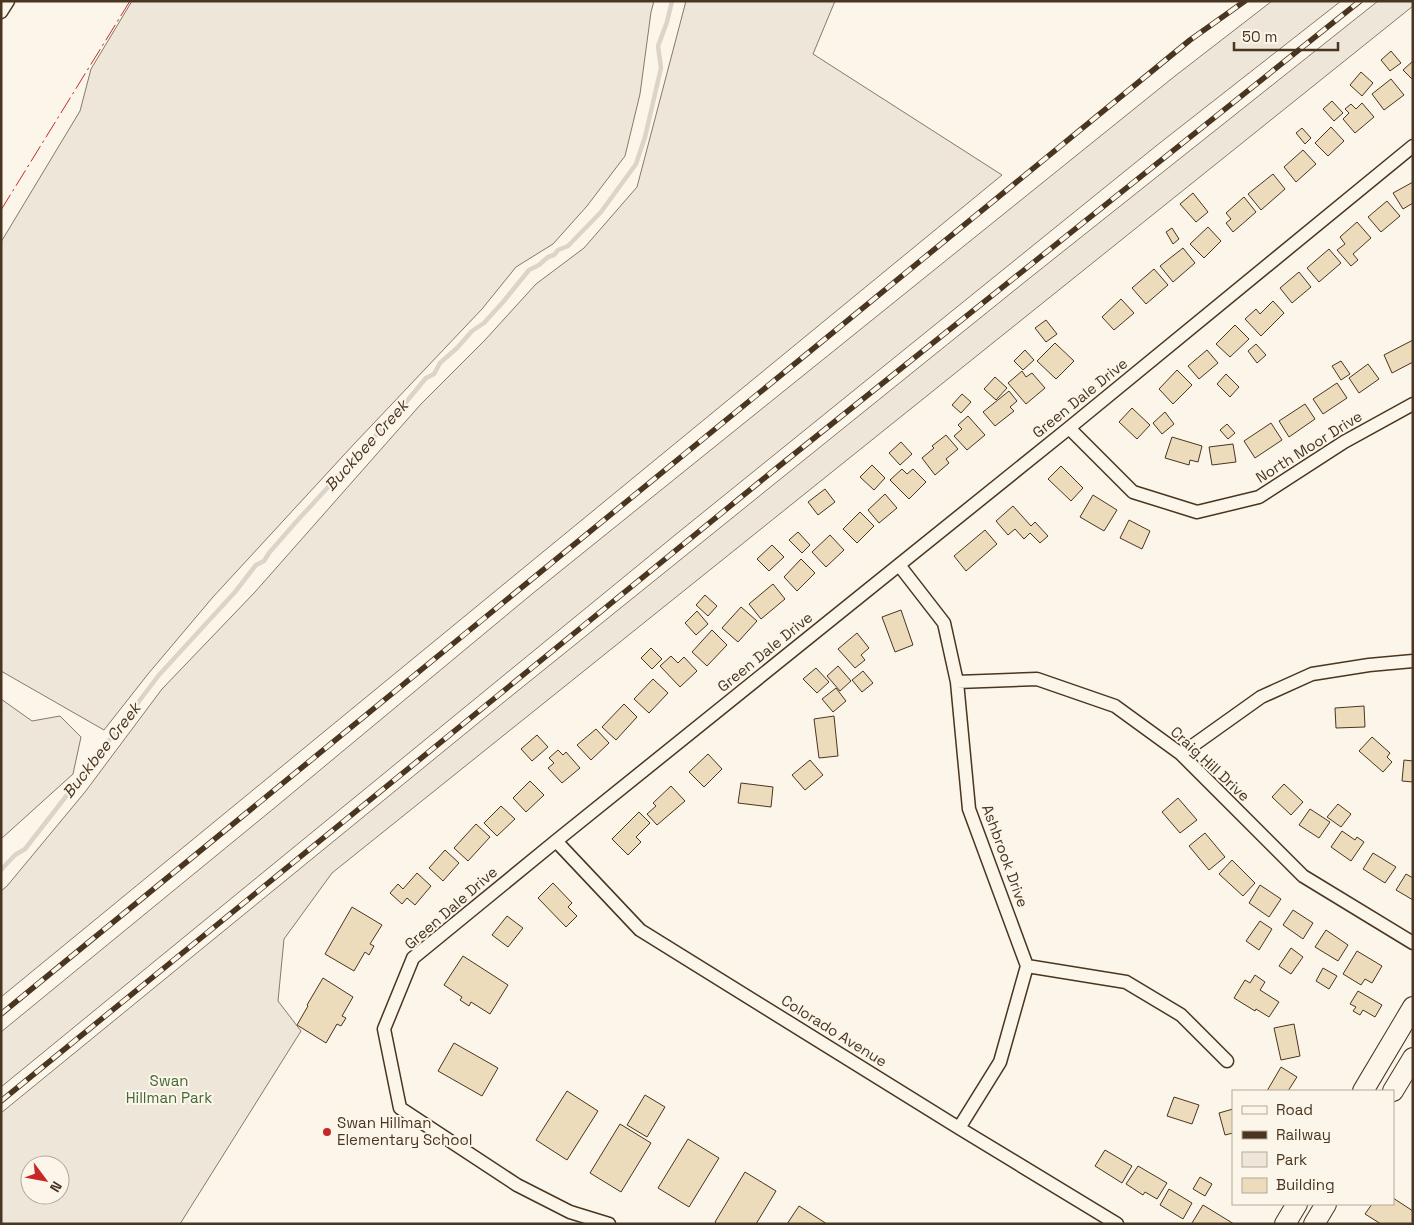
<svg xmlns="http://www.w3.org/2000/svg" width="1414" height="1225" font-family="'Space Grotesk',sans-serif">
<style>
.green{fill:#ede6d9;stroke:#887966;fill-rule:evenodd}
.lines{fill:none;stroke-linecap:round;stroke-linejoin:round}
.stream{stroke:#dcd4c6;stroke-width:4.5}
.building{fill:#ecdcbc;stroke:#4a3520}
.street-casing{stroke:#4a3520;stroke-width:15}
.primary-casing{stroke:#4a3520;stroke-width:22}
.street{stroke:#fbf6e9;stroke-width:12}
.primary{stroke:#fbf6e9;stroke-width:20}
.rail-casing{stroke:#4a3520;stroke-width:5.5}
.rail{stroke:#fbf6e9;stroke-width:4;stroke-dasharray:11;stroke-linecap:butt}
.power{stroke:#c62828;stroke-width:1;stroke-dasharray:18 4 2.5 4;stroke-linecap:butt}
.poi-dot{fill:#c62828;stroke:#fbf6e9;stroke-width:2}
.labels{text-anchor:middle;stroke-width:4;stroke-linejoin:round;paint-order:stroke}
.street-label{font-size:15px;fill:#4a3520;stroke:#fbf6e9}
.park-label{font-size:15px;fill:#436837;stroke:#fbf6e9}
.poi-label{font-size:15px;fill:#4a3520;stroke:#fbf6e9;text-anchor:start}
.water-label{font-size:16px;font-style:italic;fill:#4a3520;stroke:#fbf6e9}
</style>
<rect width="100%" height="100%" fill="#fbf6e9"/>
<path class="green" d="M132,1H654L651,12L640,94L625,156L587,206L553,244L516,267L482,309L354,444L213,597L148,674L104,730L1,671V242L80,111L91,69Z
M686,1H835L813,54L1002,175L1,997V891L7,886L85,792L162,689L255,592L421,404L485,340L536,284L584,248L637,187Z
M1272,1H1341L1156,146L680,531L1,1087V1032L278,805L532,594L1175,76Z
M1378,1H1413V6L332,873L284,939L278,1001L301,1031L180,1224H1V1113L504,702L1026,281ZM30,1165H60V1195H30Z
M1,699L32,721L60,716L81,737L73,774L1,839Z"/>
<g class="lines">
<path class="stream" d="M1,870L15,855L25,849L85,772L159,675L235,592L256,565L264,561L269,553L296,522L402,407L426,378L434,374L440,363L457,348L472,331L484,323L503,302L529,270L539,265L548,257L554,255L558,250L568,246L601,212L636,164L645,137L661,68L658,46L667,22L672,1"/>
</g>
<path class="building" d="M1391,51L1401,63L1390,71L1381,60Z
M1413,61V80L1403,70Z
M1361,72L1373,83L1362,96L1350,85Z
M1391,79L1404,95L1384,110L1372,94Z
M1332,101L1343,113L1334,121L1323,109Z
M1362,103L1374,117L1355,133L1343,119L1349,113L1345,109L1351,104L1356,109Z
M1331,127L1344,141L1328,156L1315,143Z
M1302,128L1311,138L1305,144L1296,133Z
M1303,150L1316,164L1296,182L1284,167Z
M1273,174L1285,189L1261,210L1248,194Z
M1413,182V203L1403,209L1393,193Z
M1193,193L1208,212L1196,222L1180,204Z
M1244,197L1256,212L1233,232L1226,223L1231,219L1226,213Z
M1387,201L1400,216L1381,232L1368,217Z
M1357,222L1371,238L1353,254L1358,260L1351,266L1337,250L1345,244L1340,237Z
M1208,227L1221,241L1204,258L1190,244Z
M1172,228L1179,239L1173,244L1166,232Z
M1183,248L1195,263L1173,282L1160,266Z
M1329,249L1341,263L1319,282L1307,268Z
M1154,269L1168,285L1146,304L1132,288Z
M1299,272L1311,287L1292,303L1280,288Z
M1121,299L1134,313L1114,330L1102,317Z
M1273,301L1284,313L1261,336L1245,319L1256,309L1260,314Z
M1046,320L1057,334L1046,342L1035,328Z
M1235,325L1249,339L1230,357L1216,344Z
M1413,340V362L1392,373L1384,355Z
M1055,343L1074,361L1056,379L1037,361Z
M1256,344L1266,355L1257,363L1248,351Z
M1025,350L1034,360L1023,370L1014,361Z
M1207,350L1218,363L1199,379L1188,366Z
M1341,361L1350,374L1341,380L1332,366Z
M1368,364L1379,379L1359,393L1349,378Z
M1177,370L1192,385L1173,404L1159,389Z
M1022,371L1026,377L1032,373L1045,388L1026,404L1008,383Z
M1226,374L1239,387L1230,397L1217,384Z
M995,377L1007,388L996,400L984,389Z
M1337,383L1347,398L1323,414L1313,399Z
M1009,391L1017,401L1010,407L1014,411L995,426L983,412Z
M962,394L971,402L961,413L952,405Z
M1305,404L1315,419L1289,437L1279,421Z
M1132,408L1150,425L1137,439L1119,422Z
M1165,412L1174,424L1162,434L1153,423Z
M968,416L985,435L967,450L954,436L962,429L958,425Z
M1271,423L1282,440L1255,458L1244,441Z
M1227,424L1235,433L1228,439L1220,430Z
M946,435L958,449L946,459L949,463L935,475L922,458L934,448L932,446Z
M1172,437L1202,446L1198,462L1190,460L1189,465L1165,458Z
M901,442L912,454L900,465L889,453Z
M1233,444L1236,462L1212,465L1209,447Z
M872,465L885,478L874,490L860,477Z
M1061,466L1083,488L1071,501L1048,479Z
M902,469L907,474L913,469L926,482L909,499L890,480Z
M825,489L835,502L818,515L808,502Z
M885,494L897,508L879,523L868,510Z
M1093,495L1117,510L1104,531L1080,517Z
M1013,506L1031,526L1035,522L1048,536L1040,543L1030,533L1024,539L1015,529L1008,535L996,521Z
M860,512L874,526L857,543L843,529Z
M1129,520L1150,531L1142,549L1120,538Z
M985,530L997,544L966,571L954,556Z
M798,532L810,545L802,553L789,540Z
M830,535L844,550L826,567L812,552Z
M772,545L784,557L769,571L757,559Z
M801,559L815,573L797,591L784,577Z
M773,584L785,599L761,619L749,604Z
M705,595L717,606L708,616L696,605Z
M741,607L757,621L738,642L722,628Z
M901,610L913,645L895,652L882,617Z
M697,611L708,624L696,635L685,623Z
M712,630L727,645L707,666L692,652Z
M857,633L869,648L861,655L865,660L855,668L838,649Z
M651,648L662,659L652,669L641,658Z
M671,656L678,663L684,657L697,671L680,687L660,666Z
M838,666L851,681L840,691L827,676Z
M816,668L829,682L817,693L803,679Z
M863,671L873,683L862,692L852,680Z
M653,679L668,693L649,713L634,699Z
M836,688L846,701L833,712L822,699Z
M624,704L637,717L616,740L602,727Z
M1364,706L1365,727L1336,728L1335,708Z
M834,716L838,756L819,758L814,719Z
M596,729L609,743L591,760L577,745Z
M537,735L548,747L532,761L521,749Z
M1372,737L1390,753L1387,757L1392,762L1383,772L1359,751Z
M558,750L563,755L566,752L580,768L562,783L548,768L554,763L549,758Z
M708,754L722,769L704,787L689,772Z
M810,760L823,775L805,790L792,775Z
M1404,760L1413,761V782L1402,781Z
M530,781L544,795L526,812L513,798Z
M741,783L773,787L771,807L738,803Z
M1284,784L1303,802L1291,815L1272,797Z
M671,786L685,801L657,825L647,814L656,806L653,803Z
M1178,798L1197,820L1180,833L1162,812Z
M1338,804L1351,814L1341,827L1327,817Z
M501,806L515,819L497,836L484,823Z
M1310,809L1330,822L1319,838L1299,825Z
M639,812L650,823L636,837L641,842L628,855L612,839Z
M476,824L490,837L468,861L454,848Z
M1342,831L1355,840L1357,837L1364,842L1351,861L1331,847Z
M1205,833L1225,857L1209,870L1189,846Z
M445,850L459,863L443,881L429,868Z
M1373,853L1396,867L1385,883L1363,869Z
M1232,860L1255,883L1243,896L1219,874Z
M417,873L431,886L415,905L407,898L402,904L390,893L398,884L403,889Z
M1406,874L1413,878V900L1396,890Z
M553,883L572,903L568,907L577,916L566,927L538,898Z
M1260,885L1281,899L1269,917L1249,903Z
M352,907L382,925L370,944L374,946L369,955L365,952L354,971L325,954Z
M1293,910L1313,923L1303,939L1283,925Z
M507,916L523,928L508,947L492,935Z
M1260,921L1272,929L1259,950L1246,941Z
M1326,930L1348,945L1338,961L1315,947Z
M1291,948L1303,957L1291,974L1279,966Z
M1357,951L1382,966L1372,983L1365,979L1361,985L1343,974Z
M463,956L508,985L490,1014L471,1002L469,1006L460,1000L462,997L444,985Z
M1323,968L1337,976L1329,989L1316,981Z
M1255,975L1265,982L1260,990L1279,1002L1269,1017L1256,1009L1255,1011L1234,998L1245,980L1250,983Z
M323,978L353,997L342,1016L346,1018L341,1026L337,1024L326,1043L297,1025L308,1006L307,1005Z
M1358,991L1382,1005L1375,1017L1363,1010L1360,1015L1353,1011L1356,1007L1350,1004Z
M1294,1024L1300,1056L1281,1060L1274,1028Z
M454,1043L498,1068L482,1096L438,1071Z
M1281,1067L1297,1077L1288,1091H1267Z
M567,1091L598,1111L567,1160L536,1140Z
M645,1095L665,1107L647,1137L627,1125Z
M1174,1097L1199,1105L1192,1124L1167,1116Z
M1233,1109V1133L1225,1135L1219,1113Z
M620,1124L651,1143L621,1192L590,1173Z
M688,1139L719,1158L689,1207L658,1188Z
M1105,1150L1132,1166L1122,1183L1095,1166Z
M1138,1166L1167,1183L1157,1199L1145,1192L1143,1195L1126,1184Z
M745,1172L776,1191L756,1224H717L715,1222Z
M1200,1177L1212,1184L1205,1196L1193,1189Z
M1169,1189L1192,1203L1183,1219L1160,1205Z
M1393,1198L1413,1211V1224H1381L1365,1214L1372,1204H1393Z
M1203,1205L1234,1224H1193L1192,1223Z
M799,1206L827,1224H787Z"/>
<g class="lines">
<defs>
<path id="street" d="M1,12L8,1
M1069,428L1133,492L1197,512L1259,497L1344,442L1413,404
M899,565L944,623L957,682L969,809L1027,966L1000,1062L959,1128
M957,682L1037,679L1115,706L1181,754L1303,876L1413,943
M1181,754L1261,697L1312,674L1369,665L1413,661
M556,841L640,930L959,1128L1117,1224
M1027,966L1126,982L1181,1015L1227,1061
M609,1224L570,1212L517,1185L400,1108L384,1029L413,958L556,841L1069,428L1413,146"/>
<path id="primary" d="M1363,1091L1413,1007
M1393,1091L1413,1058
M1285,1224L1297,1204
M1314,1224L1326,1204"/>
</defs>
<use href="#street" class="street-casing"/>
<use href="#primary" class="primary-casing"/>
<use href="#street" class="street"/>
<use href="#primary" class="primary"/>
<defs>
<path id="rail" d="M1,1014L1190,40L1245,1
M1,1101L778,467L1360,1"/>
</defs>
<use href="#rail" class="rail-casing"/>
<use href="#rail" class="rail"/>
<path class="power" d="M1,210L130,1"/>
</g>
<circle class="poi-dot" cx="327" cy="1132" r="5"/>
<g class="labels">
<g class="street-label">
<text transform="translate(1080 398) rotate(-39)" y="5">Green Dale Drive</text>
<text transform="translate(1309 447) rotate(-32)" y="5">North Moor Drive</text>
<text transform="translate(765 652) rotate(-39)" y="5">Green Dale Drive</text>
<text transform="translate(1210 764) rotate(43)" y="5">Craig Hill Drive</text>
<text transform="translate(1005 856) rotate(70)" y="5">Ashbrook Drive</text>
<text transform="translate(451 908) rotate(-41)" y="5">Green Dale Drive</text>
<text transform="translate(834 1031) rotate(32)" y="5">Colorado Avenue</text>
</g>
<g class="park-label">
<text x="169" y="1086">Swan<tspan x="169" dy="17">Hillman Park</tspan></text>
</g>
<g class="poi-label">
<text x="337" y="1128">Swan Hillman<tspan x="337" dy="17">Elementary School</tspan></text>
</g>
<g class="water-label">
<text transform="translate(366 445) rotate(-48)" y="6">Buckbee Creek</text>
<text transform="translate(101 750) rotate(-52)" y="6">Buckbee Creek</text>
</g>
</g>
<rect width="1414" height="1225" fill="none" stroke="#4a3520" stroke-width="5"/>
<rect x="1232" y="1090" width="162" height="115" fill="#fbf6e9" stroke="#b4a999"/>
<rect x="1242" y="1106" width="25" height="8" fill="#fbf6e9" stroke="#b4a999"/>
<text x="1276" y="1115" font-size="15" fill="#4a3520">Road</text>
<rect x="1242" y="1131" width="25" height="8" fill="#4a3520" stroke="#b4a999"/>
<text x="1276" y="1140" font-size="15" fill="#4a3520">Railway</text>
<rect x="1242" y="1152" width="25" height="15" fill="#ede6d9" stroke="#b4a999"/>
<text x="1276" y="1165" font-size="15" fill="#4a3520">Park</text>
<rect x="1242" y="1178" width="25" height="15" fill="#ecdcbc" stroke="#b4a999"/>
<text x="1276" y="1190" font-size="15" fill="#4a3520">Building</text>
<g transform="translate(45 1180) rotate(122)"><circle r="24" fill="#fbf6e9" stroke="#b4a999"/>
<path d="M0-4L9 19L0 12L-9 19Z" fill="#c62828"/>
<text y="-8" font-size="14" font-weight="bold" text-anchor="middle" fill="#4a3520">N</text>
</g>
<path d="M1234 42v8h104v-8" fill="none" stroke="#4a3520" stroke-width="2.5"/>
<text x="1242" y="42" font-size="15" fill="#4a3520" stroke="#fbf6e9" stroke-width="4" paint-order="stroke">50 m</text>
</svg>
